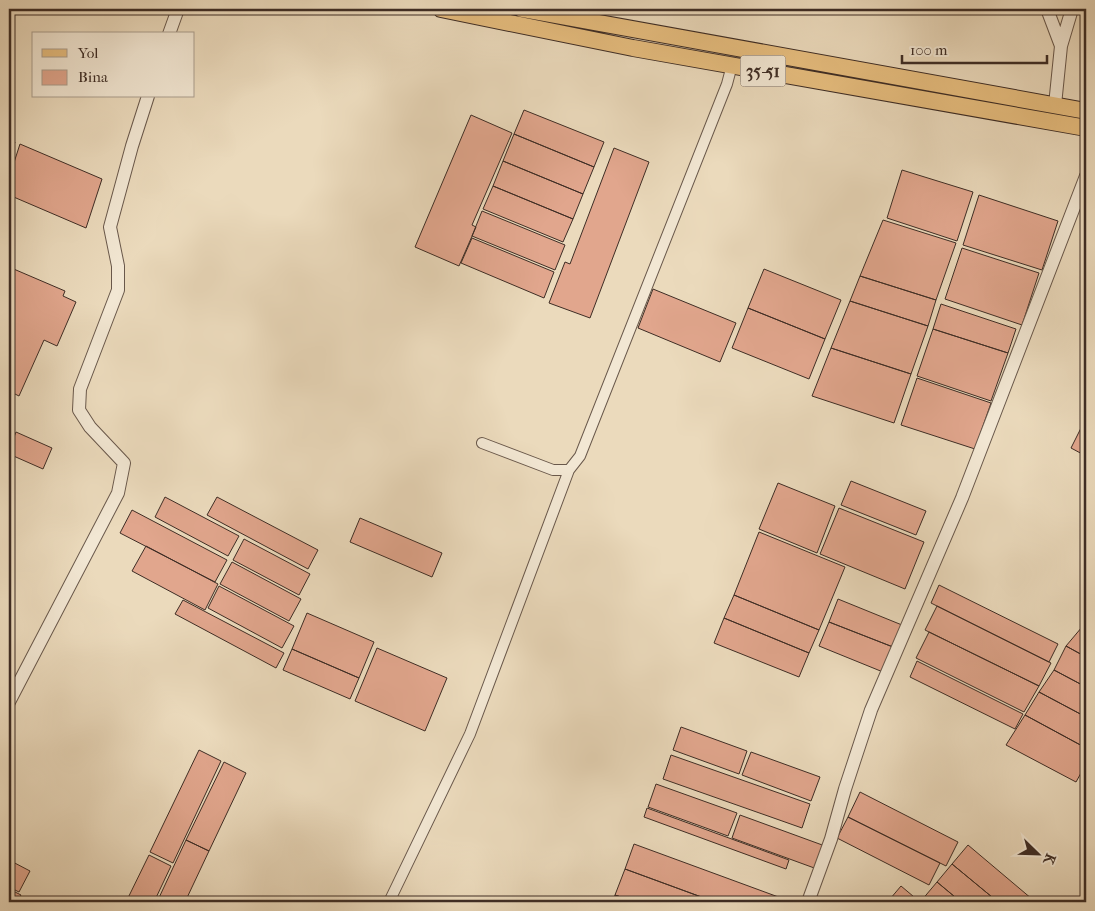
<svg xmlns="http://www.w3.org/2000/svg" width="1095" height="911" font-family="'IM FELL French Canon',serif">
<style>
.building{fill:#e1a68d;stroke:#3e2d25}
.lines{fill:none;stroke-linecap:round;stroke-linejoin:round}
.minor-casing{stroke:#69584b;stroke-width:12}
.tertiary-casing{stroke:#69584b;stroke-width:14}
.primary-casing{stroke:#3e2d25;stroke-width:18}
.minor{stroke:#f2e7d3;stroke-width:10}
.tertiary{stroke:#f2e7d3;stroke-width:12}
.primary{stroke:#e6bd7e;stroke-width:16}
.labels{text-anchor:middle;stroke-width:4;stroke-linejoin:round;paint-order:stroke}
.shield{fill:#f2e7d3;stroke:#746559;stroke-width:1}
.shield-label{font-size:18px;font-weight:bold;fill:#3e2d25}
</style>
<rect width="100%" height="100%" fill="#ebdabc"/>
<filter id="stains"><feTurbulence type="fractalNoise" baseFrequency=".004" numOctaves="4"/><feColorMatrix values="0 0 0 0 .2 0 0 0 0 .09 0 0 0 0 .02 0 0 0 .5 -.17"/></filter>
<radialGradient id="worn" r=".72"><stop offset=".6" stop-color="#630" stop-opacity="0"/><stop offset="1" stop-color="#630" stop-opacity=".3"/></radialGradient>
<path class="building" d="M524,110L604,142L594,167L514,134Z
M471,115L512,133L472,225L476,227L459,266L415,247Z
M514,134L594,167L583,194L503,161Z
M9,139L15,142L9,161Z
M20,144L102,179L86,228L9,195V178Z
M614,148L649,162L590,318L549,303L565,262L570,264Z
M503,161L583,194L573,219L493,186Z
M902,170L973,192L957,241L887,218Z
M493,186L573,219L563,242L483,209Z
M979,195L1058,221L1042,270L963,245Z
M482,211L565,245L555,270L472,236Z
M883,220L956,243L936,300L860,276Z
M472,238L554,272L544,298L461,263Z
M962,248L1039,273L1022,325L945,299Z
M9,267L65,291L63,296L76,302L57,346L44,340L19,396L9,391Z
M764,269L841,300L825,339L748,308Z
M860,276L936,300L928,326L850,301Z
M653,289L736,323L720,362L638,328Z
M850,301L928,326L911,374L831,348Z
M941,304L1016,329L1008,353L933,329Z
M748,308L825,339L809,379L732,348Z
M933,329L1008,353L991,401L917,376Z
M831,348L911,374L894,423L812,396Z
M917,378L991,403L975,449L901,425Z
M1086,418V456L1071,448Z
M16,432L52,448L43,469L9,454V450Z
M851,481L926,511L916,535L841,505Z
M778,483L835,506L817,553L759,529Z
M165,497L239,536L228,556L155,517Z
M217,497L318,550L308,569L207,515Z
M839,508L924,542L905,589L820,554Z
M132,510L227,560L215,582L120,533Z
M360,518L442,553L432,577L350,542Z
M759,532L845,567L819,630L734,595Z
M244,539L310,574L299,595L233,560Z
M146,546L218,584L205,610L132,571Z
M232,562L301,599L289,621L220,584Z
M939,585L1058,644L1049,662L931,603Z
M219,586L294,626L282,648L208,608Z
M734,595L819,630L809,653L724,618Z
M838,599L902,625L893,647L829,622Z
M183,600L284,653L276,668L175,614Z
M937,606L1051,663L1039,686L925,630Z
M307,613L374,642L359,678L292,649Z
M724,618L809,653L799,677L714,643Z
M829,622L893,647L883,672L819,646Z
M1082,627L1086,629V657L1066,646Z
M929,632L1039,686L1024,712L916,658Z
M1066,646L1086,657V687L1054,670Z
M377,648L447,678L425,731L355,701Z
M292,649L359,678L350,699L283,670Z
M917,661L1023,714L1015,729L910,677Z
M1054,670L1086,687V717L1039,692Z
M1039,692L1086,717V748L1025,715Z
M1025,715L1086,748V764L1076,782L1006,745Z
M681,727L747,751L739,774L673,750Z
M199,750L221,761L173,863L150,852Z
M751,752L820,777L811,801L742,775Z
M671,755L810,804L802,828L663,779Z
M224,762L246,773L209,851L186,840Z
M656,784L737,813L728,836L648,807Z
M860,792L958,842L946,866L848,817Z
M647,808L789,860L786,869L644,817Z
M740,815L825,846L817,869L732,838Z
M848,817L940,863L929,885L837,838Z
M186,840L209,851L185,902H157Z
M634,844L792,902H715L625,869Z
M968,845L1032,899L1029,902H998L952,864Z
M149,855L171,866L154,902H126Z
M9,860L30,871L19,892L9,887Z
M952,864L998,902H961L937,882Z
M625,869L715,902H636L615,895Z
M937,882L961,902H923L921,901Z
M901,886L920,902H894L890,899Z
M9,889L21,895L17,902H9Z
M615,895L636,902H612Z"/>
<g class="lines">
<defs>
<path id="minor" d="M482,443L553,470H569L580,456L727,84L732,65
M389,902L470,734L569,470"/>
<path id="tertiary" d="M1047,9L1061,46
M169,34L178,9
M1055,105L1061,46L1072,9
M9,702L118,493L124,463L90,427L79,410L80,389L118,290V266L110,227L132,146L148,96
M808,902L831,839L845,789L871,710L962,498L1086,176"/>
<path id="primary" d="M441,9L633,48L1086,128
M522,9L1086,111"/>
</defs>
<use href="#minor" class="minor-casing"/>
<use href="#tertiary" class="tertiary-casing"/>
<use href="#primary" class="primary-casing"/>
<use href="#minor" class="minor"/>
<use href="#tertiary" class="tertiary"/>
<use href="#primary" class="primary"/>
</g>
<g class="labels">
<rect class="shield" x="740.5" y="55.5" width="45" height="31" rx="4"/>
<g class="shield-label">
<text x="763" y="77">35-51</text>
</g>
</g>
<rect width="1095" height="911" fill="none" stroke="#ebdabc" stroke-width="30"/>
<rect x="10" y="10" width="1075" height="891" fill="none" stroke="#3e2d25" stroke-width="2.5"/>
<rect x="15" y="15" width="1065" height="881" fill="none" stroke="#3e2d25"/>
<rect x="32" y="32" width="162" height="65" fill="#f2e7d3" stroke="#aa9d8d"/>
<rect x="42" y="49" width="25" height="8" fill="#e6bd7e" stroke="#aa9d8d"/>
<text x="78" y="58" font-size="15" fill="#3e2d25">Yol</text>
<rect x="42" y="70" width="25" height="15" fill="#e1a68d" stroke="#aa9d8d"/>
<text x="78" y="82" font-size="15" fill="#3e2d25">Bina</text>
<g transform="translate(1038 854) rotate(113)" stroke="#f2e7d3" stroke-width="4" paint-order="stroke">
<path d="M0-4L9 19L0 12L-9 19Z" fill="#3e2d25"/>
<text y="-8" font-size="14" font-weight="bold" text-anchor="middle" fill="#3e2d25">K</text>
</g>
<path d="M902 55v8h145v-8" fill="none" stroke="#3e2d25" stroke-width="2.5"/>
<text x="910" y="55" font-size="15" fill="#3e2d25" stroke="#f2e7d3" stroke-width="4" paint-order="stroke">100 m</text>
<rect width="100%" height="100%" filter="url(#stains)"/>
<rect width="100%" height="100%" fill="url(#worn)"/>
</svg>
